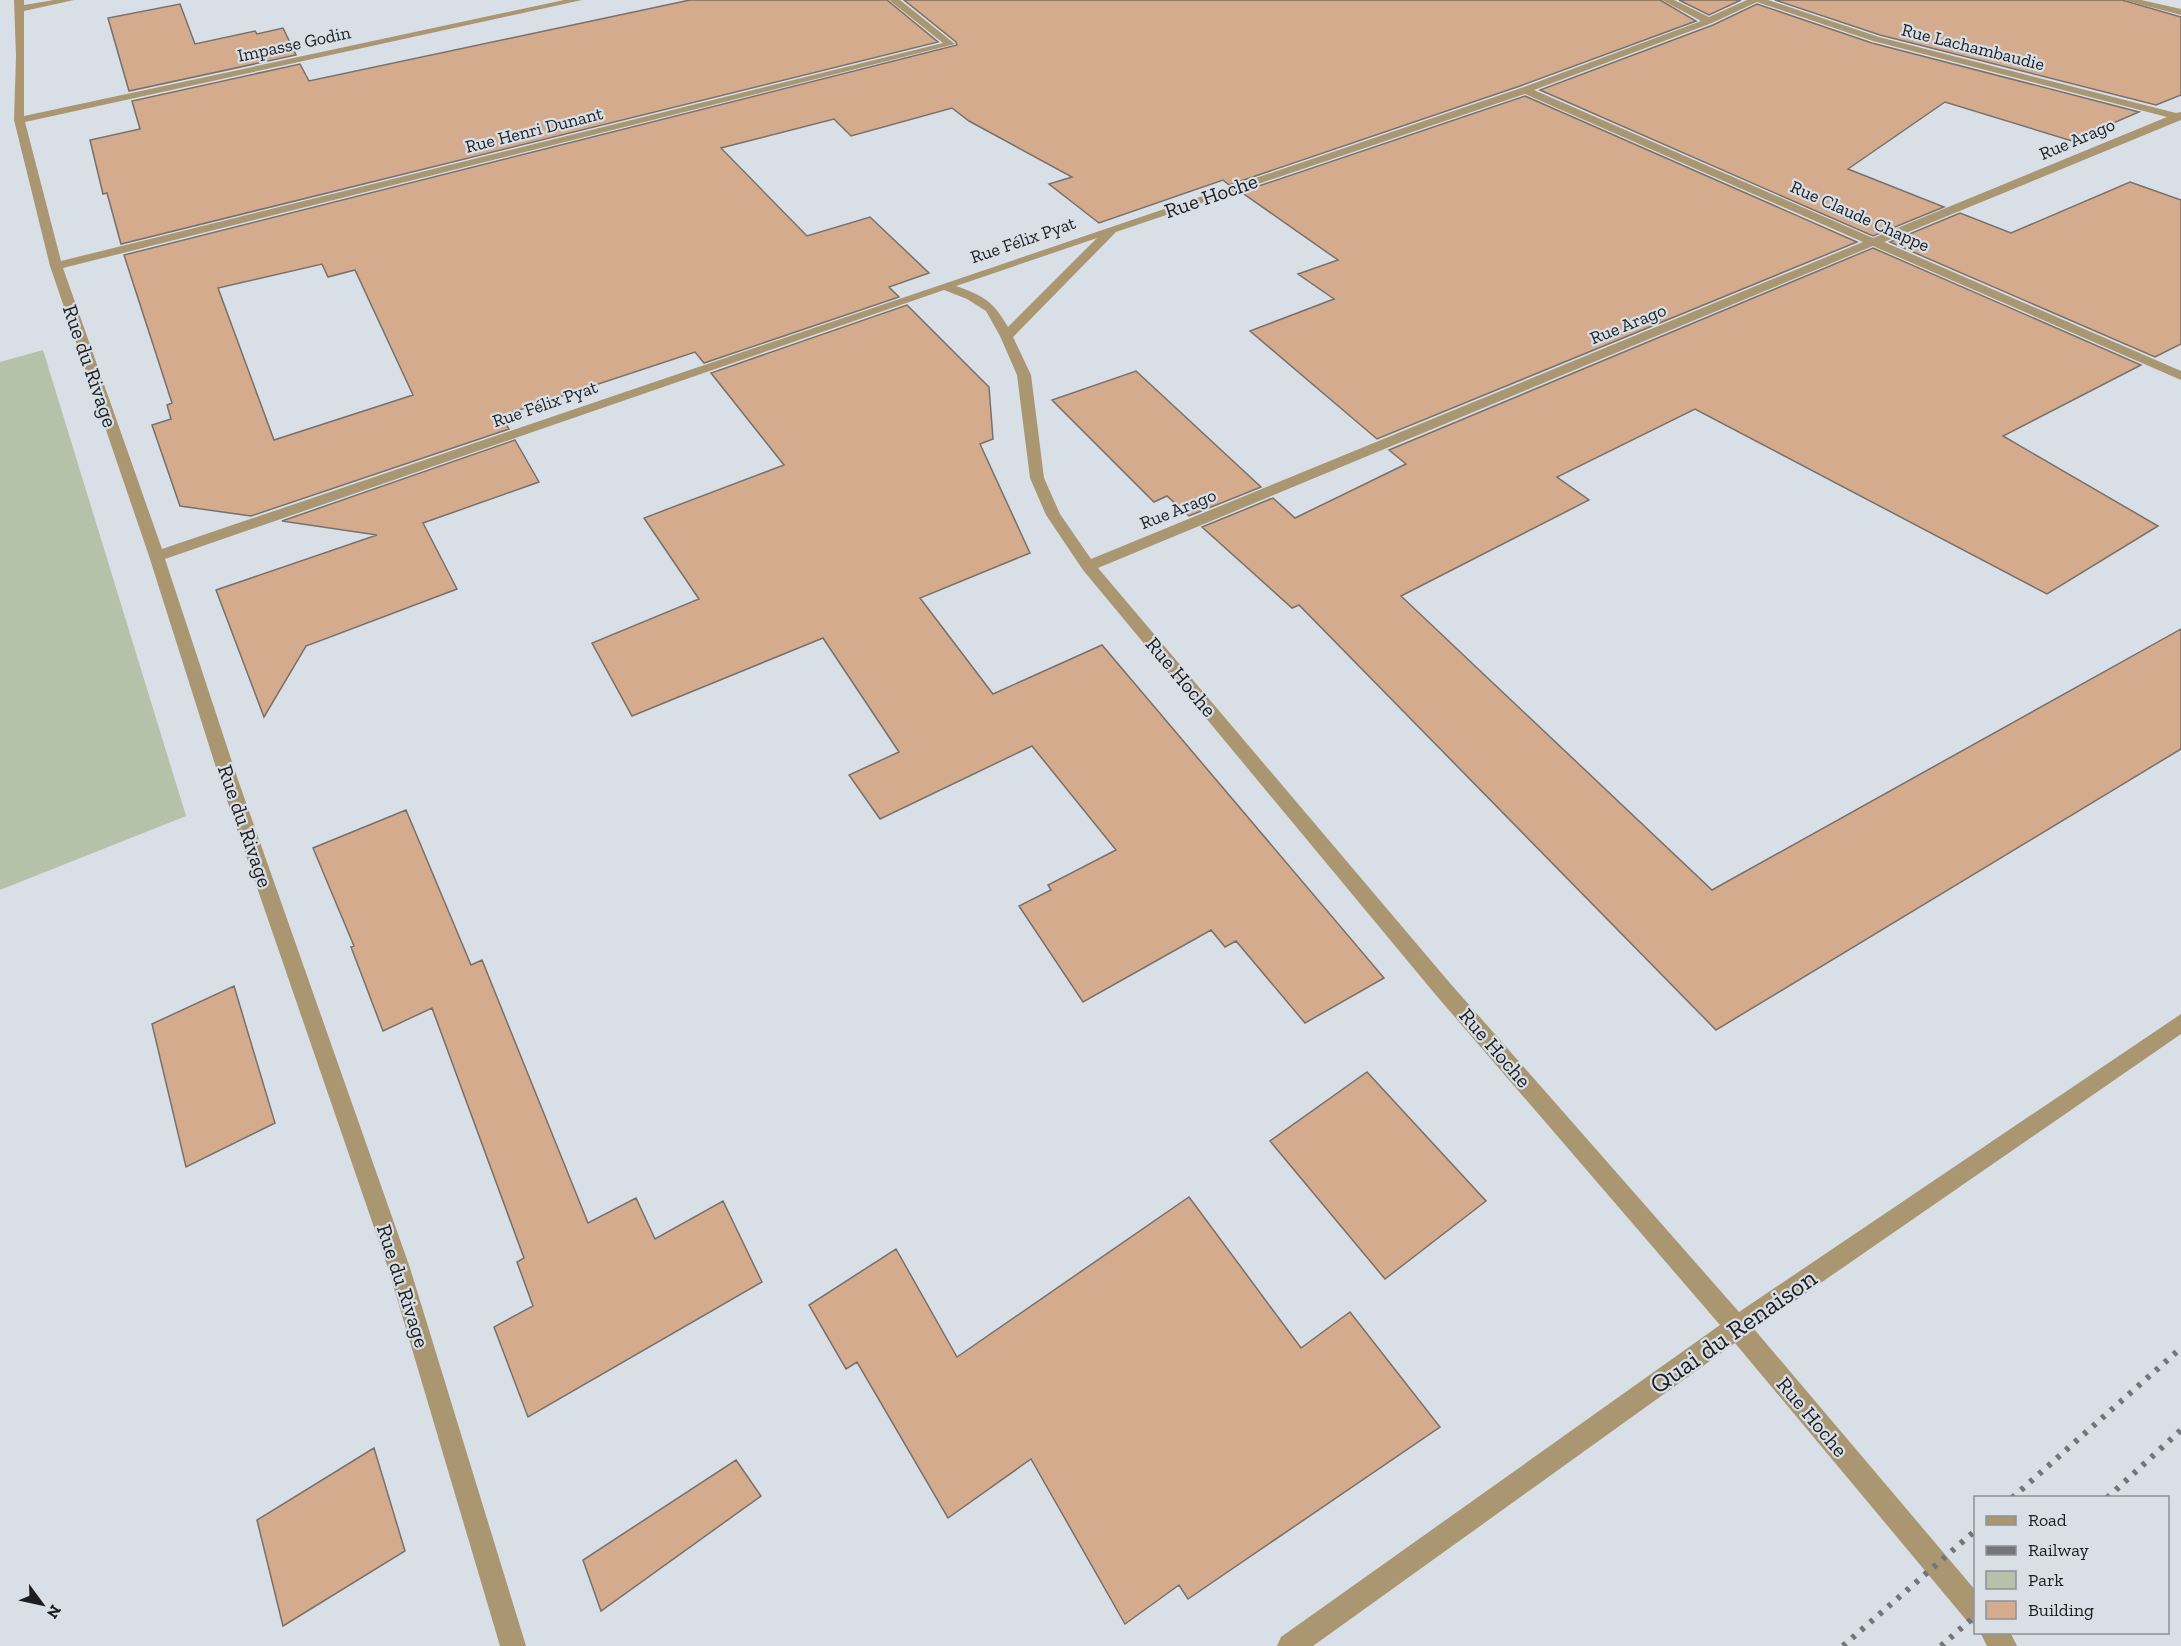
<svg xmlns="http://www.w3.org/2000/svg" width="2181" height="1646" font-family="'Zilla Slab',serif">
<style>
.green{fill:#b3c2a8}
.building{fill:#d5ab8d;stroke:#78706a;stroke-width:1.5;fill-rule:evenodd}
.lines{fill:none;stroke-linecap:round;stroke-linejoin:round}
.minor{fill:#aa9671;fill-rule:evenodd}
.rail{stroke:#72767b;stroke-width:6;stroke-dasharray:4 8;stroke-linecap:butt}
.labels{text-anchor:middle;stroke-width:4.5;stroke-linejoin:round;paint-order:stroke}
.far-street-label{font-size:18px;fill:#1c1e21;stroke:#d8dfe7}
.street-label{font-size:21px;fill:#1c1e21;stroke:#d8dfe7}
.near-street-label{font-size:26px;fill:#1c1e21;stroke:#d8dfe7}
</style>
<rect width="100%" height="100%" fill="#d8dfe7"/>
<path class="green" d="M43,350L186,816L0,890V362Z"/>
<path class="building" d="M690,0H887L938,42L121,244L107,193L103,194L90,140L140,129L132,101L300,64L309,81Z
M904,0H1660L1696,21L1520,86L1229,185L1223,180L1099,223L1049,184L1072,177L969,121L952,108L851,136L834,119L721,148L807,236L870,217L929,273L889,287L899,297L704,363L695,352L571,393L501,416L509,429L251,516L180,506L152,425L171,419L167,405L172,403L124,255L957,45L956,42ZM322,264L328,277L355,270L413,395L274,440L218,288Z
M1679,0H1741L1709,15Z
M1775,0H2122L2181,17V95L2156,105L1880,35Z
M180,4L195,44L255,31L257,34L283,28L296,55L129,91L108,18Z
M1757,4L1872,43L2139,112L2072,141L1945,102L1848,169L1944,207L1873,236L1540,90L1713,25Z
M1525,96L1857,242L1377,439L1250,331L1334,299L1298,274L1338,260L1241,192Z
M2130,182L2181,200V344L2155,357L1890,242L1960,213L2011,233Z
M1873,248L2141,365L2003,436L2158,526L2047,594L1695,409L1557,477L1589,500L1401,596L1712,890L2181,629V749L1716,1030L1299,605L1292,608L1202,527L1273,498L1295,518L1406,464L1389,450Z
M907,305L989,387L993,439L980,444L1030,553L920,598L993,694L1102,645L1384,978L1305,1023L1236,941L1225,947L1211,930L1083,1002L1019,906L1051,890L1048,885L1116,850L1032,746L880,819L849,775L899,752L823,638L632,716L592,643L699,599L644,518L784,465L711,373Z
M1136,371L1261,487L1189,516L1167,496L1154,502L1052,400Z
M515,440L539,482L423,523L457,589L306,646L264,717L216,590L377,535L282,521Z
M406,810L471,965L482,960L588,1223L636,1198L655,1239L723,1201L762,1282L528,1417L494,1327L533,1306L517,1262L524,1258L432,1008L383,1031L351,947L354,946L313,848Z
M234,986L275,1123L186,1167L152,1024Z
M1367,1072L1486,1201L1385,1279L1270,1141Z
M1189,1197L1301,1348L1350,1312L1440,1427L1188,1599L1179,1585L1125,1624L1031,1459L948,1518L857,1362L846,1369L809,1305L896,1249L957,1357Z
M374,1448L405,1551L283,1626L257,1520Z
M736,1460L761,1496L601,1611L583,1560Z"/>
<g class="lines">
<path class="minor" d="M14,0H24V5L54,0H74L24,11V116L564,0H582L25,122L61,261L943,43L889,0H900L955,44L63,268L162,549L1521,88L1701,21L1662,0H1674L1709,17L1747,0H1768L1879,37L2176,113L2181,112V120L1884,242L2181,371V380L1873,246L1098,568L1449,982L1739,1312L2181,1014V1034L1754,1329L1976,1591V1625L1967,1621L1735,1343L1313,1646H1277L1281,1637L1720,1325L1435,994L1083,570L1046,515L1030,478L1017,375L1000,336L986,311L967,299L944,290L165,559L237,777L410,1268L526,1646H500L388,1268L219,777L149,556L50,266L14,120L16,56ZM1757,2L1873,41L2167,117L1873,238L1534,90L1712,23ZM1525,94L1863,242L1091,559L1060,514L1044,478L1031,375L1013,337L1116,232ZM1097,238L1008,327C993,301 984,296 956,286Z
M2124,0H2141L2181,9V15Z
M1980,1632H2010L2017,1646H1987Z"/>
<path class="rail" d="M2012,1498L2181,1348
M2107,1498L2181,1430
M1843,1646L1976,1530
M1941,1646L1976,1615"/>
</g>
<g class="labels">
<g class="far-street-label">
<text transform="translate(294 44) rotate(-12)" y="6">Impasse Godin</text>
<text transform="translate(1973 47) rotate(14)" y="6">Rue Lachambaudie</text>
<text transform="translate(534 130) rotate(-14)" y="6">Rue Henri Dunant</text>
<text transform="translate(2077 139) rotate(-23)" y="6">Rue Arago</text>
<text transform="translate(1860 216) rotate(24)" y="6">Rue Claude Chappe</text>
<text transform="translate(1023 240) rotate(-19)" y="6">Rue Félix Pyat</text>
<text transform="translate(1628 324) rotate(-22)" y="6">Rue Arago</text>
<text transform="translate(545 404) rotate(-19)" y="6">Rue Félix Pyat</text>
<text transform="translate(1178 509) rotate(-22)" y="6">Rue Arago</text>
</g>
<g class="street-label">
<text transform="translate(1211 196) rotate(-19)" y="7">Rue Hoche</text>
<text transform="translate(90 366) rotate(71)" y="7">Rue du Rivage</text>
<text transform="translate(1181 677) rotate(50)" y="7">Rue Hoche</text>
<text transform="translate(245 826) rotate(71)" y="7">Rue du Rivage</text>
<text transform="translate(1495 1048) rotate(49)" y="7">Rue Hoche</text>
<text transform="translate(403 1286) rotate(72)" y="7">Rue du Rivage</text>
<text transform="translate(1812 1417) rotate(50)" y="7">Rue Hoche</text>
</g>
<g class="near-street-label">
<text transform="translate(1733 1331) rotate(-35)" y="9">Quai du Renaison</text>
</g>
</g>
<rect x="1974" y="1496" width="195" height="138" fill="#d8dfe7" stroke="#8d9298" stroke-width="1.5"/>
<rect x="1986" y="1516" width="30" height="9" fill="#aa9671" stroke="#8d9298" stroke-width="1.5"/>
<text x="2028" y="1526" font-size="18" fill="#1c1e21">Road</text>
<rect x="1986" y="1546" width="30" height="9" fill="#72767b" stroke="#8d9298" stroke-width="1.5"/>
<text x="2028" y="1556" font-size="18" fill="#1c1e21">Railway</text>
<rect x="1986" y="1571" width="30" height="18" fill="#b3c2a8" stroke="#8d9298" stroke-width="1.5"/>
<text x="2028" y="1586" font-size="18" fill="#1c1e21">Park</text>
<rect x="1986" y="1601" width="30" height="18" fill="#d5ab8d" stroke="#8d9298" stroke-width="1.5"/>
<text x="2028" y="1616" font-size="18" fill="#1c1e21">Building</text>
<g transform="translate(42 1604) rotate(123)" stroke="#d8dfe7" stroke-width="4.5" paint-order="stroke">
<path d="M0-4.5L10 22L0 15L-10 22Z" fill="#1c1e21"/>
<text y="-9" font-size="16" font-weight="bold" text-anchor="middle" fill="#1c1e21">N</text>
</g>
</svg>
